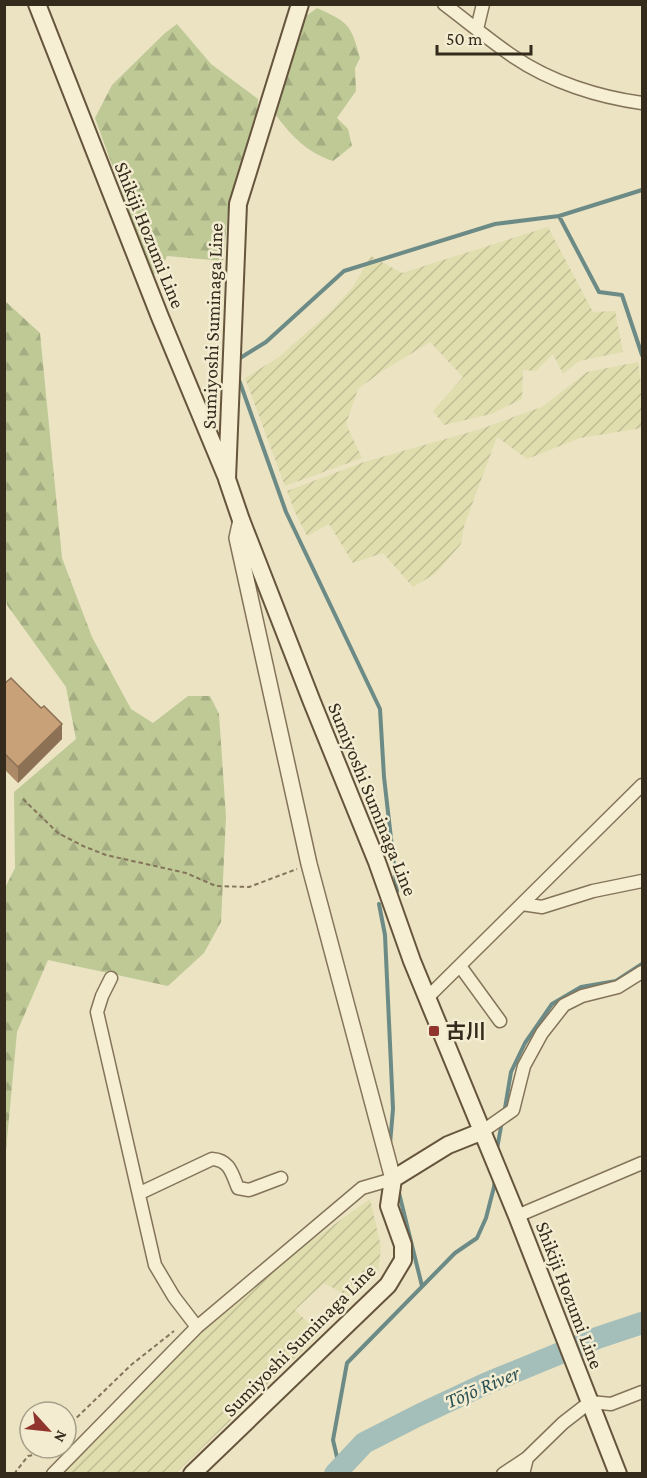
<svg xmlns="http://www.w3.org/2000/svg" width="647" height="1478" font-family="'Crimson Pro','Noto Sans JP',serif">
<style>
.farmland{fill:url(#farmland-furrows)}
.forest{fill:url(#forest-firs)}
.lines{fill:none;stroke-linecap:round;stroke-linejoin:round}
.stream{stroke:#6c8b86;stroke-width:4}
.river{stroke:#a4beb9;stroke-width:22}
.minor-casing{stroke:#84745a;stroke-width:15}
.tertiary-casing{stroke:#84745a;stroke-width:18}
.secondary-casing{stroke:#66553d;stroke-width:20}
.path{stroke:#84745a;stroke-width:2;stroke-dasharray:4.5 3;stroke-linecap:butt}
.minor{stroke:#f7efd4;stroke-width:12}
.tertiary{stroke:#f7efd4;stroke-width:15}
.secondary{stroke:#f7efd4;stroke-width:16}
.wall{fill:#ac8a68}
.shaded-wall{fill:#8c7155}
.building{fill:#c8a179;stroke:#8c7155;stroke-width:1.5}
.poi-dot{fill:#90352d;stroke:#f3ecd1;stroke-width:2}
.labels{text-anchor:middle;stroke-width:5;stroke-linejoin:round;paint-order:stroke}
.street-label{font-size:20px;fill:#342b1d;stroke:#f3ecd1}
.poi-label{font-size:20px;font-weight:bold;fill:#342b1d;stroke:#f3ecd1;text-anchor:start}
.water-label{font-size:21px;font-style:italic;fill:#2d5253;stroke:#f3ecd1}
</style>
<defs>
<pattern id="farmland-furrows" width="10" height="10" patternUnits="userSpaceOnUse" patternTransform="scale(1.5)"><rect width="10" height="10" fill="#e0ddaf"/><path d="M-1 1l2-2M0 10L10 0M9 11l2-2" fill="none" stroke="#c1be96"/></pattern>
<pattern id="forest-firs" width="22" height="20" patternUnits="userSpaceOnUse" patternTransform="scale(1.5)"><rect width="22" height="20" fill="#bec996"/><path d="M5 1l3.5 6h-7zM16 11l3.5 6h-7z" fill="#a4ad81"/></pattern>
</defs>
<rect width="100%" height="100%" fill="#ebe3c2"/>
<path class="farmland" d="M548,227L593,312L615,311L623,352L579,361L563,374L553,354L536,371L523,370L522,399L491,414L444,425L433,411L463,377L430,342L381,372L358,389L346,424L362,458L285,486L245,378L279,357L331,311L353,287L371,256L402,273Z
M638,362L642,392V428L580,438L527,459L497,437L464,526L461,544L436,573L413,587L383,553L353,563L329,524L307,536L295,512L287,491L364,462L481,429L519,415L542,407L587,372Z
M370,1199L381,1247L378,1272L354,1299L324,1283L295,1310L320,1334L176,1473L60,1474L132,1400L221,1314L290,1256Z"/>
<path class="forest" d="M317,8C348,22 351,24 360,58L355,68L356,91L337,118L348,129L352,146L333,161C308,153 291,136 276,115L270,116L302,19Z
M177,24L211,64L258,99L257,117L229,202L223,261L167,256L161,271L154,274L146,259L95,118L112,85L165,33Z
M5,301L40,333L62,558L92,637L131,709L153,723L188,696H210L219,714L226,817L221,922L204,953L168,986L48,960L17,1032L5,1161L4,890L15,868L14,792L76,739L66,687L7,605L5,595Z"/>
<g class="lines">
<path class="stream" d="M559,216L599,292L622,295L642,355
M237,360L266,342L344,271L495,224L559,216L642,190
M238,377L286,512L380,709L384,777L397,891
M379,904L385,935L393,1109L390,1144
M504,1114L511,1072L525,1043L552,1004L581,987L616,981L642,964
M497,1149L502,1121
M398,1189L422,1286
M340,1470L333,1440L347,1363L455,1253L477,1238L486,1218L494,1187L495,1177"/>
<path class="river" d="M335,1474L364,1443L419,1415L485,1384L597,1338L642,1323"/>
<defs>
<path id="minor" d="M444,4C468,22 490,41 514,57C551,82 598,97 642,103
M477,29L483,4
M522,904L542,907L593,891L642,881
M460,966L500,1021
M111,978L102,996L97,1012L155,1265L174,1297L197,1327
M427,998L642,785
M483,1131L513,1110L524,1066L542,1033L564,1005L582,996L618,987L642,972
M140,1193L212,1159C230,1160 232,1174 238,1188L249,1190L281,1178
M517,1216L642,1163
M53,1474L197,1327L362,1188L393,1179
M503,1474L527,1458
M523,1474L527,1458L563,1423L590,1402L611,1404L642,1392"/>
<path id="tertiary" d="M241,520L237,538L309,864L393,1179"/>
<path id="secondary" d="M37,4L160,317L226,476
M300,4L238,204L227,479L241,520L312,702L377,862L412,961L517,1216L618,1474
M192,1474L388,1285L403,1260V1245L389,1206L393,1179L448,1145L483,1131"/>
</defs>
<use href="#minor" class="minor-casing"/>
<use href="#tertiary" class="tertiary-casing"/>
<use href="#secondary" class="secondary-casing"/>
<path class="path" d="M23,799L58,833L83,846L106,855L186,873L216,886L249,887L297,869
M66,1428L131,1365L174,1331
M14,1474L28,1456L39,1454L46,1448"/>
<use href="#minor" class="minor"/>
<use href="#tertiary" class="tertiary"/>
<use href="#secondary" class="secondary"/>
</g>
<path class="wall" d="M4,684L41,708L62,739L18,783L4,769Z"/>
<path class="shaded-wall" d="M62,724V739L18,783V767Z"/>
<path class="building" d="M11,678L41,708L44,706L62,724L18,767L4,753V684Z"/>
<rect class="poi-dot" x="428" y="1025" width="12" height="12" rx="3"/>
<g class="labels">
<g class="street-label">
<text transform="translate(150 235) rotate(68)" y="7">Shikiji Hozumi Line</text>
<text transform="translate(212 326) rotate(-88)" y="7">Sumiyoshi Suminaga Line</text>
<text transform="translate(373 799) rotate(68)" y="7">Sumiyoshi Suminaga Line</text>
<text transform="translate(570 1295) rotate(69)" y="7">Shikiji Hozumi Line</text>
<text transform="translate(299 1340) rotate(-45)" y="7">Sumiyoshi Suminaga Line</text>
</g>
<g class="poi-label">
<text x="446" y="1038">古川</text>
</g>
<g class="water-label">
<text transform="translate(482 1387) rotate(-23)" y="7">Tōjō River</text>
</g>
</g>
<rect width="647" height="1478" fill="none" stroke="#342b1d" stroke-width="12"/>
<g transform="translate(48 1430) rotate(117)"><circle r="28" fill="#f3ecd1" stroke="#a79f89" stroke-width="1.5"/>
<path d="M0-4.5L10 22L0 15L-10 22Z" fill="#90352d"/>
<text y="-9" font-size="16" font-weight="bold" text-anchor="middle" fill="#342b1d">N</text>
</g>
<path d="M437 45v9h94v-9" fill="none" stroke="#342b1d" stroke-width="3"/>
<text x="446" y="45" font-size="18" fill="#342b1d" stroke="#f3ecd1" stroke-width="4.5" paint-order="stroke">50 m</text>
</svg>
